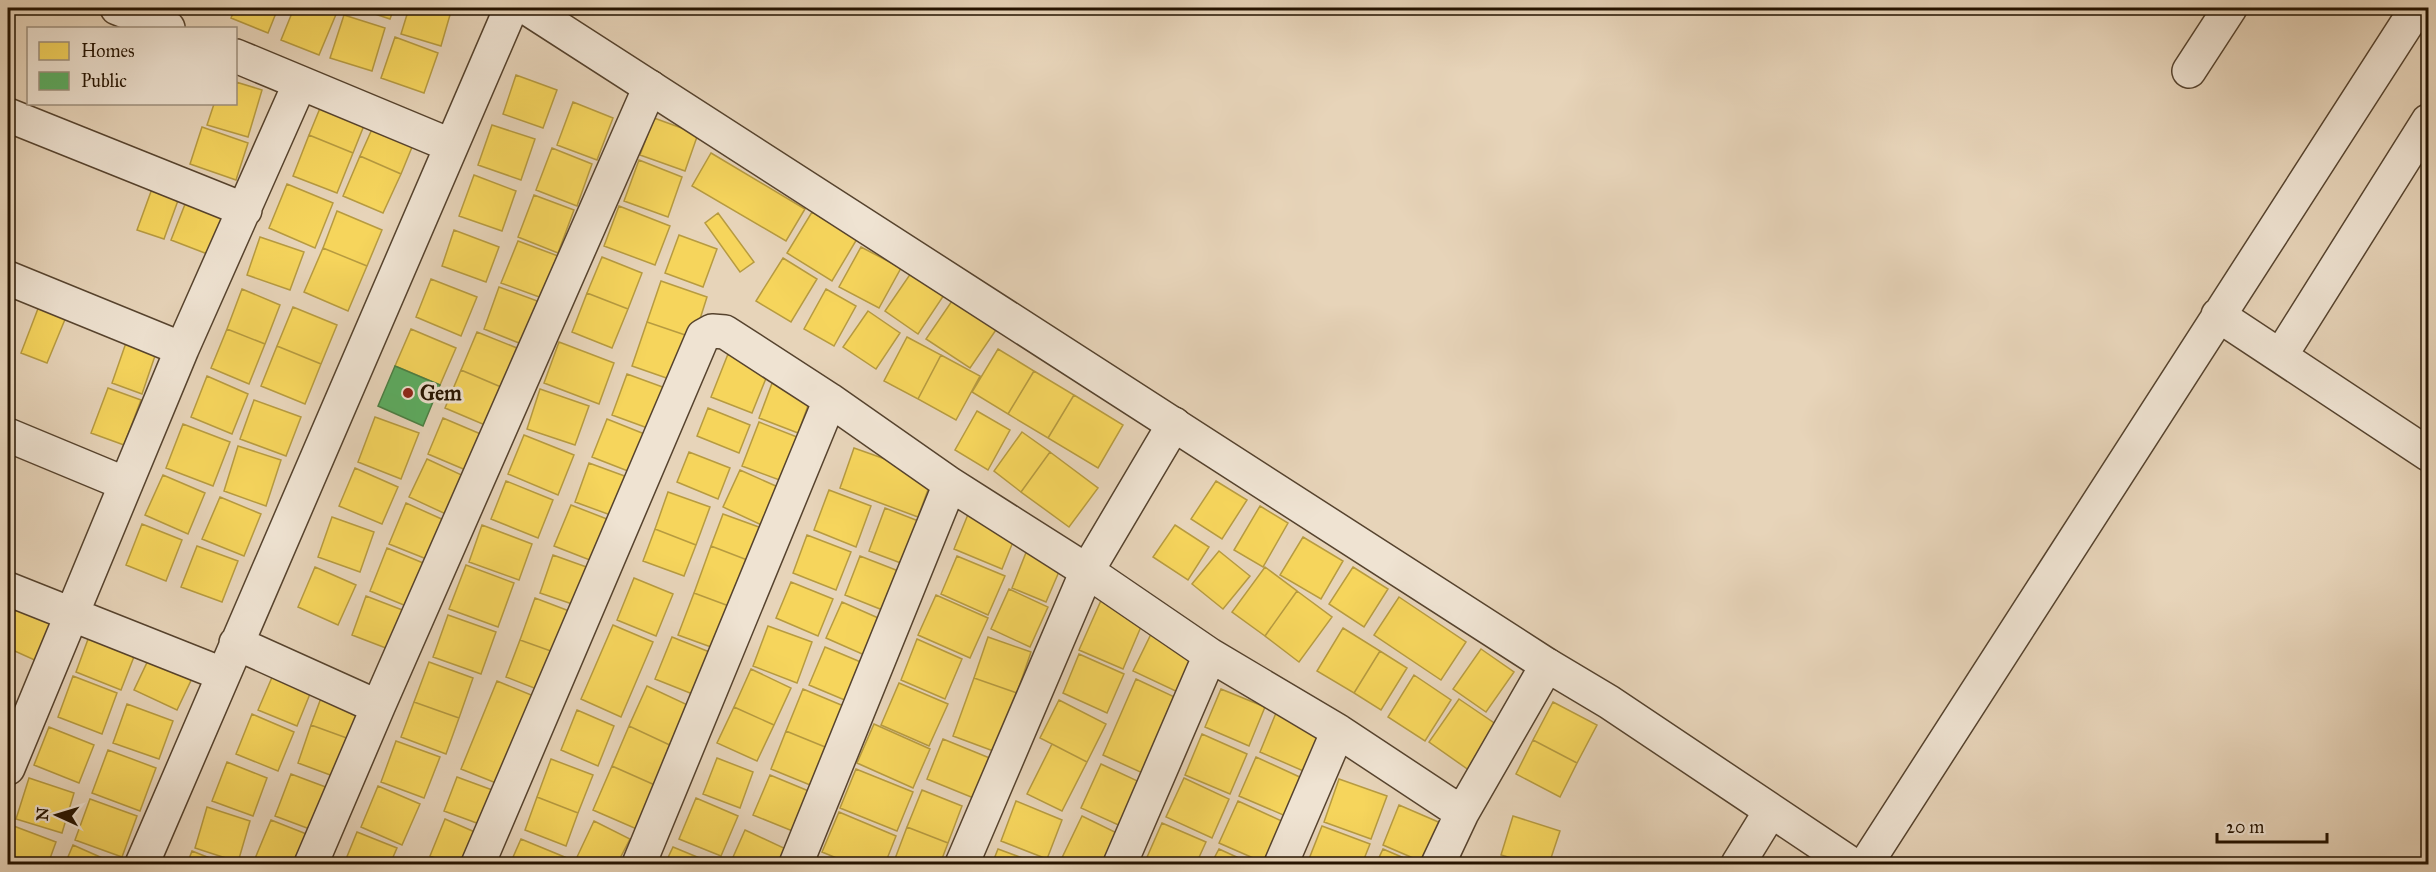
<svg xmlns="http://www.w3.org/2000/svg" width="2436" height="872" font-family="'IM FELL Great Primer',serif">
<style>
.homes{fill:#f6d55c;stroke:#b79b40;stroke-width:1.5}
.public{fill:#5aae61;stroke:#4a8044;stroke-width:1.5}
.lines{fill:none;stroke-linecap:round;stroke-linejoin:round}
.minor-casing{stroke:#56432e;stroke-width:36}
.tertiary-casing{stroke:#56432e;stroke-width:36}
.minor{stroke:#efe3d2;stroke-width:33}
.tertiary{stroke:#efe3d2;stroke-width:33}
.poi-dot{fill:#8f2418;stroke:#efe3d2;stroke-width:2}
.labels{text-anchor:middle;stroke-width:6;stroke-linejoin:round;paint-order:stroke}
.poi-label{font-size:21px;font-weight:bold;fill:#251300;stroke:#efe3d2;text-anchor:start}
</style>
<rect width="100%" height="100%" fill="#e7d4b9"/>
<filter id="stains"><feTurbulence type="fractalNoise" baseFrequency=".00333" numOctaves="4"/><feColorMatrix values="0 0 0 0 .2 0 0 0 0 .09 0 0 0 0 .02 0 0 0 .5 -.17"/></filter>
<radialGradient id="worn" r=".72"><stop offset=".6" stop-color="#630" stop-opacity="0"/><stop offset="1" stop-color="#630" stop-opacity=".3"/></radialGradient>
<path class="homes" d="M235,8H278L268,33L231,18Z
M294,8H325L337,12L319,55L281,40Z
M357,8H394L390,19Z
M409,8H452L441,46L401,34Z
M344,15L385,28L372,71L330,58Z
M395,37L438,53L424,93L381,78Z
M516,75L557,90L543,128L503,114Z
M236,82L262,90L248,137L207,125L214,104H236Z
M325,96L369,113L353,153L309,135Z
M573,102L613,118L597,160L557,145Z
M377,118L417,135L401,174L360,156Z
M654,118L698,134L685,171L640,155Z
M492,125L535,139L521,180L478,165Z
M202,127L248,143L236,180L190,164Z
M309,135L353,153L337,193L293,176Z
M552,148L592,164L577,206L536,190Z
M711,153L805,209L786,241L692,186Z
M360,156L401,174L383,213L343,196Z
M639,160L682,177L668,217L624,201Z
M474,175L516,191L502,231L459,216Z
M287,184L333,203L315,248L269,228Z
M153,186L180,195L164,239L137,230Z
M189,194L228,209L210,255L171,240Z
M534,195L574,210L558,253L518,237Z
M619,206L670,226L655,265L604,246Z
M337,211L382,230L367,266L323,248Z
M812,212L857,239L832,281L787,253Z
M718,213L754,262L740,272L705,223Z
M454,230L499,247L486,282L442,266Z
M679,235L717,249L703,287L665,273Z
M260,237L304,252L290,290L247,275Z
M518,241L558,256L542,298L501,283Z
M861,247L901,268L879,308L839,287Z
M323,248L367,266L348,311L304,292Z
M602,257L642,273L628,309L587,293Z
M783,258L817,279L791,322L756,301Z
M911,273L944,295L918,334L885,311Z
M431,279L477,297L461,336L416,317Z
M661,281L707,297L694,338L647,322Z
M499,287L540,302L524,345L484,329Z
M242,289L280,305L265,344L227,329Z
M826,289L856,306L834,346L804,329Z
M587,293L628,309L612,348L572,332Z
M954,298L998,327L970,368L926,339Z
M39,306L66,317L47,363L21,353Z
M293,307L337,325L321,364L277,346Z
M868,311L900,333L876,369L843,347Z
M647,322L694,338L678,382L632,366Z
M227,329L265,344L249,384L211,368Z
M411,329L456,348L440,385L395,366Z
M477,332L517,348L501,387L461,370Z
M128,337L158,347L142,394L112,383Z
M907,337L941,355L918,399L884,381Z
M559,342L614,363L599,404L544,383Z
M277,346L321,364L305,404L261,386Z
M998,349L1034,371L1008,414L972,392Z
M728,354L769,371L752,413L711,397Z
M941,355L980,376L956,420L918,399Z
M461,370L501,387L485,425L445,408Z
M1034,371L1074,395L1048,438L1008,414Z
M627,374L668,389L653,430L612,415Z
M207,376L248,394L232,434L191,417Z
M774,378L813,392L798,433L759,418Z
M108,388L141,400L124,445L91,433Z
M540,389L589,406L575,445L527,429Z
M1074,395L1123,425L1098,468L1048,438Z
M254,400L301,417L286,456L240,439Z
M708,408L750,425L739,453L697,436Z
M977,411L1010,430L988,470L955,450Z
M375,417L419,433L401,479L358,462Z
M443,418L483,435L468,471L428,454Z
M607,419L647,435L633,473L592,457Z
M759,422L802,439L785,482L742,466Z
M183,424L230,442L213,486L166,468Z
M1022,432L1050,452L1021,492L994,471Z
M524,435L574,455L558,495L508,474Z
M238,446L281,460L266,506L224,491Z
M854,448L933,476L918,517L840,488Z
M689,452L730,468L718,499L677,482Z
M1050,452L1098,488L1069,527L1021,492Z
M427,459L466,477L448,515L409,497Z
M589,463L630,478L616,517L575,502Z
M355,468L398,487L382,524L339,506Z
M740,470L787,491L770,529L723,507Z
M163,475L205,493L188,534L145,515Z
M506,481L553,500L538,538L491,519Z
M1216,481L1247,500L1222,539L1191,519Z
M829,490L871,506L856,547L814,530Z
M668,492L710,507L696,545L655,529Z
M220,497L261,514L244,556L202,539Z
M406,503L446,521L429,560L389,544Z
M571,505L612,521L595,562L554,546Z
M1260,506L1288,523L1263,567L1234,550Z
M885,508L921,522L906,565L869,551Z
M969,512L1017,532L1002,569L954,549Z
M723,514L767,530L755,563L711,546Z
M332,517L374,532L360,572L318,557Z
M142,524L182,540L166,581L126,565Z
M482,525L532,544L519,580L469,562Z
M1175,525L1209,547L1188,580L1153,557Z
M655,529L696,545L684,576L643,561Z
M807,535L851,552L836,590L793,573Z
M1303,537L1343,561L1321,599L1280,575Z
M1029,545L1064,560L1046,602L1012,588Z
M197,546L238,561L222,602L181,587Z
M711,546L755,563L737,609L694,593Z
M387,548L428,565L411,608L370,591Z
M1219,551L1250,576L1223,609L1192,584Z
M553,555L592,569L578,606L540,593Z
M860,556L901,572L885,611L845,595Z
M957,556L1005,576L988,615L941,594Z
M466,565L514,583L498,627L449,609Z
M315,567L356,585L338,625L298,607Z
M1265,567L1297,591L1265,636L1232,612Z
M1353,567L1388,589L1364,627L1329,604Z
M634,578L673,594L656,636L617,620Z
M791,582L833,599L818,636L776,618Z
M1009,589L1048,607L1030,647L991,629Z
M1297,591L1332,617L1299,662L1265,636Z
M694,593L737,609L722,651L678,635Z
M936,595L988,618L970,658L918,635Z
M366,596L405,611L391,650L352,635Z
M1103,596L1146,615L1123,669L1079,650Z
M1399,597L1466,642L1441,680L1374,635Z
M535,598L577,614L562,655L520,640Z
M13,600L57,618L39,662L8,648V614Z
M842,602L885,621L869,657L826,638Z
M448,615L496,632L481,674L433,657Z
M613,625L653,642L621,717L581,699Z
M768,626L812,642L797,683L753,666Z
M1343,628L1380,651L1354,693L1317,671Z
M1153,630L1201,653L1182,694L1133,671Z
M91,631L137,649L121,690L76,672Z
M672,637L712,653L695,695L655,679Z
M988,637L1031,652L1017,693L974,678Z
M917,639L962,659L945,699L901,680Z
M520,640L562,655L547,693L506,677Z
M825,647L863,663L847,701L809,685Z
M1481,649L1514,672L1486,712L1453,689Z
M1380,651L1407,668L1381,710L1354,693Z
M152,652L195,672L177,710L134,690Z
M1079,654L1124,674L1107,713L1063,693Z
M429,662L473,678L459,718L414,702Z
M276,668L314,684L297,726L258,710Z
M751,669L791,688L774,725L734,707Z
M1414,675L1451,700L1425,741L1388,717Z
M73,676L117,693L102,734L58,717Z
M974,678L1017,693L996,752L953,736Z
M1136,679L1181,700L1147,775L1103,755Z
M497,681L536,697L501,785L461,769Z
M899,683L948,704L929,746L881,725Z
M647,686L692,707L674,747L629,726Z
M803,689L846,707L830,749L786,731Z
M1221,689L1265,707L1249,746L1205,727Z
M324,690L368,707L355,741L311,725Z
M1459,699L1503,729L1473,773L1429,742Z
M1059,700L1106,724L1087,762L1040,738Z
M414,702L459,718L446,754L401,737Z
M1553,702L1597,725L1577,763L1533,740Z
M127,704L173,721L159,759L113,743Z
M734,707L774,725L757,761L717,743Z
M577,710L614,726L598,766L561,750Z
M1276,713L1325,733L1308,773L1260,752Z
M252,714L294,732L278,771L236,754Z
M874,724L930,749L913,788L857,763Z
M311,725L355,741L341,779L298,763Z
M629,726L674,747L657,786L612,766Z
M49,727L94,745L79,783L34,765Z
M786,731L830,749L815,787L771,769Z
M1202,734L1247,754L1230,794L1185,775Z
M943,739L992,759L976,799L927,779Z
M1533,740L1577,763L1560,797L1516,774Z
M396,741L440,757L424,798L381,782Z
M1052,744L1087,762L1062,811L1027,794Z
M108,750L156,768L140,811L92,793Z
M1256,757L1304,779L1288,817L1239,796Z
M717,758L753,772L740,808L703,794Z
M551,759L593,775L578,813L537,797Z
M227,762L267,778L253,816L212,801Z
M1101,764L1144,784L1125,828L1081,808Z
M612,766L657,786L639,830L593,810Z
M856,769L913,792L897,831L840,808Z
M291,774L331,789L315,831L275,816Z
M770,775L811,792L795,832L753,815Z
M457,777L495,791L482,825L444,811Z
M29,778L74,793L62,833L16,819Z
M1184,778L1229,799L1212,838L1166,817Z
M1339,779L1387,796L1371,839L1324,822Z
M378,786L420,804L402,845L361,827Z
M922,790L962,806L948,843L907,827Z
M537,797L578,813L566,846L525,830Z
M696,798L738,816L721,856L679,839Z
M90,799L137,816L122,857L75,840Z
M1016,801L1062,820L1047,859L1001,841Z
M1238,801L1286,823L1267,864L1219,843Z
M1399,805L1443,824L1427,864L1383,845Z
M207,807L250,821L238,862L195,848Z
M839,812L896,836L885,864H851L822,852Z
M1082,816L1123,836L1109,864H1059Z
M1513,816L1560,831L1549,864H1532L1501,855Z
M445,819L477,833L464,864H450L430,856Z
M271,820L314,837L304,864H263L254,861Z
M594,821L630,839L617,864H593L577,857Z
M1162,823L1206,842L1196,864H1144Z
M11,825L56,842L48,864H8V835Z
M1322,826L1370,844L1362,864H1307Z
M907,827L948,843L940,864H893Z
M745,830L786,849L779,864H730Z
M357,832L397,848L390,864H344Z
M521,839L567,858L564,864H510Z
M73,845L116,864H65Z
M673,847L714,864H665Z
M998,849L1036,863V864H992Z
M1219,849L1252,864H1211Z
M1383,849L1418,864H1376Z
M192,851L225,864H187Z"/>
<path class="public" d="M395,366L440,385L423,426L378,406Z"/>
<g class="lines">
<defs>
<path id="minor" d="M117,8L168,28
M236,56L450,145
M2189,71L2230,8
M8,115L245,210
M8,278L182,349
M2218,315L2428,454
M2281,355L2428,121
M8,435L126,484
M8,589L222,674
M236,643L378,707
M8,768L182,349L300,83
M142,864L511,8
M311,864L378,707L650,87
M478,864L703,336L712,331L725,332L830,400L950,484L1087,571L1210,655L1338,731L1462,813
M639,864L830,400
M796,864L950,484
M962,864L1087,571L1174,424
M1120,864L1210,655
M1281,864L1338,731
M1438,864L1462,813L1547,665
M1738,864L1770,812
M1866,864L2417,8"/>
<path id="tertiary" d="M527,8L1547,665L1609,702L1851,864"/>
</defs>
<use href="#minor" class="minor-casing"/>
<use href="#tertiary" class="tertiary-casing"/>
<use href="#minor" class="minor"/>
<use href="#tertiary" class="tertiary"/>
</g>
<circle class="poi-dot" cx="408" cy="393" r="6"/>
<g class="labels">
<g class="poi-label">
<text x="420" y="400">Gem</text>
</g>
</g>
<rect width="2436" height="872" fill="none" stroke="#e7d4b9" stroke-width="30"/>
<rect x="9" y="9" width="2418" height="854" fill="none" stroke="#251300" stroke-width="3"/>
<rect x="15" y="15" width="2406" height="842" fill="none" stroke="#251300" stroke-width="1.5"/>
<rect x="27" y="27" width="210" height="78" fill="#efe3d2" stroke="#9e907e" stroke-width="1.5"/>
<rect x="39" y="42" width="30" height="18" fill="#f6d55c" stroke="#9e907e" stroke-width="1.5"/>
<text x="81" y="57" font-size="18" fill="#251300">Homes</text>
<rect x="39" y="72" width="30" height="18" fill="#5aae61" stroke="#9e907e" stroke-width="1.5"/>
<text x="81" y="87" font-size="18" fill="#251300">Public</text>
<g transform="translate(57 815) rotate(274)" stroke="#efe3d2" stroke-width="4.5" paint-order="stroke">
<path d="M0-4.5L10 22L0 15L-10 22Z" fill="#251300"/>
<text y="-9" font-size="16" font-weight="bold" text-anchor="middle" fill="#251300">N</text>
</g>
<path d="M2217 833v9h110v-9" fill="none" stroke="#251300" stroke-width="3"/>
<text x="2226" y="833" font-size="18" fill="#251300" stroke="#efe3d2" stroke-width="4.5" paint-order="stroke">20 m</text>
<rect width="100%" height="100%" filter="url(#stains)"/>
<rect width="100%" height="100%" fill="url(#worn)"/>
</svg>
